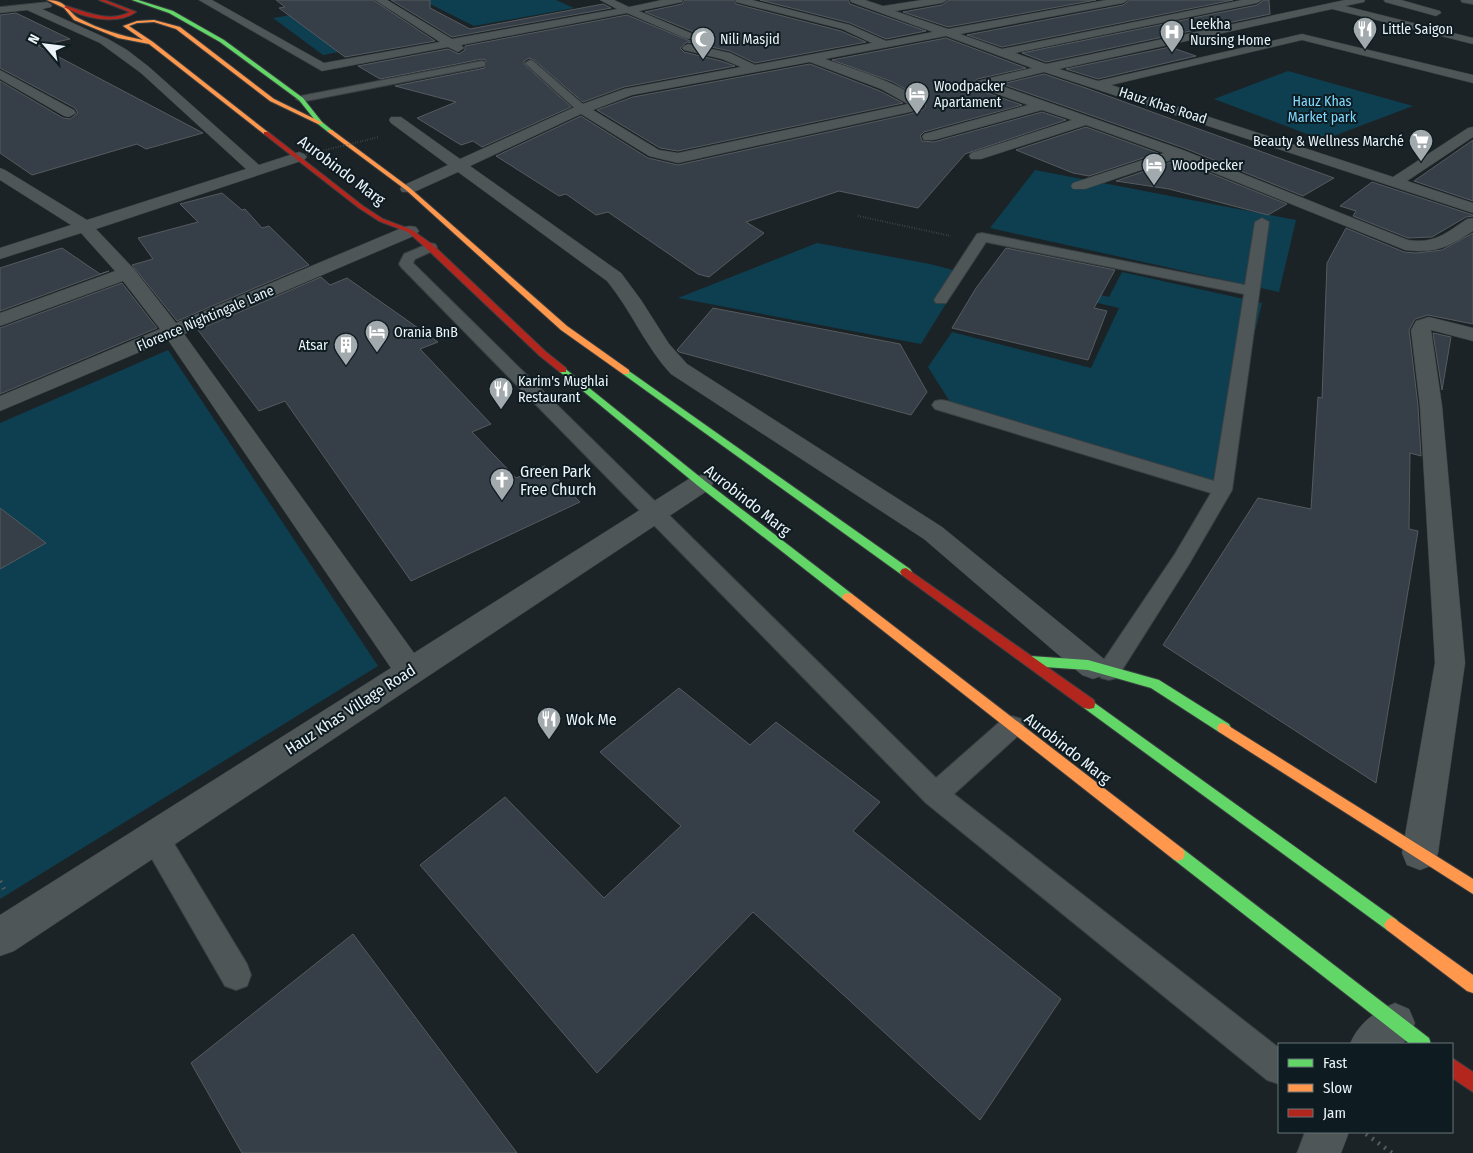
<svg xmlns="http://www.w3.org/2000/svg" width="1473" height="1153" font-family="'Fira Sans Condensed',sans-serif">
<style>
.green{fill:#0d3f50}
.building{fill:#363e47;stroke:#555b5f}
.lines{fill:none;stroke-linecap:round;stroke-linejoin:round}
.lane-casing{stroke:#3a3f42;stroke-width:2}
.street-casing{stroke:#3a3f42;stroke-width:1}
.fast-casing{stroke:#3a3f42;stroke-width:2}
.slow-casing{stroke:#3a3f42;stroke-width:2}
.jam-casing{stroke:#3a3f42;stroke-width:2}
.path-far1{stroke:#545b5d;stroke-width:2;stroke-dasharray:0.5 2;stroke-linecap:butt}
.path{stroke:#545b5d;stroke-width:4.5;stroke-dasharray:2 5.5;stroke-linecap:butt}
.lane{fill:#4e5658;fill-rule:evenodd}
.street{fill:#4e5658;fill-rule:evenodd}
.fast{fill:#63d668;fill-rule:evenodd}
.slow{fill:#ff974d;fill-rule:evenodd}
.jam{fill:#b3261e;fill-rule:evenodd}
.path-bridge{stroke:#545b5d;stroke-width:2;stroke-dasharray:0.5 2;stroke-linecap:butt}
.labels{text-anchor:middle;stroke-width:4;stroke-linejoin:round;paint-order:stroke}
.far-poi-label{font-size:14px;fill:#eaf3f7;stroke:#0e1c22;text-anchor:start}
.far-park-label{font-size:14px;fill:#81d9ff;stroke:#0e1c22}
.far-street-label{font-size:14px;fill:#eaf3f7;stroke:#0e1c22}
.street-label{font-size:16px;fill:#eaf3f7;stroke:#0e1c22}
.poi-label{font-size:16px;fill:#eaf3f7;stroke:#0e1c22;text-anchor:start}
</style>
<rect width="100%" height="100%" fill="#1c2326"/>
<path class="green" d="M422,0H556L574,8L474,26Z
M344,6L395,41L323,55L273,18Z
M1288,71L1413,106L1323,140L1214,99Z
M1035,170L1296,220L1279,292L990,228Z
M817,243L930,264L965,273L921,344L678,298Z
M996,271L1109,297L1122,272L1262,303L1218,482L952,405L928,367L952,332L1091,368L1119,308L991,278Z
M168,350L378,666L0,899V423Z"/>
<path class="building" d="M276,0H373L435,41L345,57L279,8L285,7Z
M391,0H430V8L470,29L603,4L611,8L452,37Z
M685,0H733L736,4L841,31L866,42L755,63L730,51L687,42L680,48L684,52L721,61L735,66L624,87L583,102L534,60L529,58L524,61V64L571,107L482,147L473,141L461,145L417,118L456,102L395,86L485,68L486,60L482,59L380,79L358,66L448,49L459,54L465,50V46L627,15L690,41L697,36L694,32L645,12L682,4Z
M760,0H848L850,4L926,31L886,39L850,23Z
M949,0H1096L948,27L903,12L942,5Z
M1130,0H1233L1002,47L967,35L1123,5Z
M1264,0H1269L1270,14L1046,62L1022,53L1257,5Z
M16,13L70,39L38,46L203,133L146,149L137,144L32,175L0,153V81L63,118L70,119L78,113L75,108L0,68V15Z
M946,38L1026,68L977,79L974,83L976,89L1022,105L924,132L920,136L922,141L934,142L1042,112L1066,120L965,154L918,208L839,191L746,222L764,233L709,277L698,274L608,212L596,215L566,194L559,196L496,156L581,116L648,158L678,165L910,114L923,110L926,106L917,96L893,82L832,60Z
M1170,47L1196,56L1098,79L1066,69Z
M810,64L880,91L903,103L678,151L660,148L597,110L633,97Z
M1044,74L1086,88L1334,178L1303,196L1184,148L1002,84Z
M1086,127L1158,153L1089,176L1073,173L1016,150Z
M1473,140V201L1414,181Z
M1177,160L1287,204L1268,215L1169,189L1116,181Z
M1372,182L1473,215V216L1466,217L1432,237L1408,238L1353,216L1356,211L1340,206Z
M222,193L242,210L245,209L262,228L269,226L309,265L177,321L132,265L153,259L138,238L198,222L180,204Z
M1346,228L1404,252L1416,253L1442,250L1473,233V324L1428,315L1415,319L1409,330L1418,406L1421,456L1410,453L1409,529L1418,531L1376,783L1163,645L1258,498L1311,509L1318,397L1322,398L1327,263Z
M62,248L100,274L109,271L0,311V268Z
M1006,248L1115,270L1094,308L1107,311L1088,360L952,328L976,288Z
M321,277L330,285L347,278L438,342L420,349L491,424L472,432L516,478L545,466L580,502L411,581L285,401L259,411L198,330Z
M122,283L157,328L0,394V328Z
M713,308L900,344L927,392L911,415L679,352L677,350Z
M1433,333L1451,337L1442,390Z
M0,508L46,543L0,569Z
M679,688L750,745L776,722L880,802L853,831L1061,999L980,1120L753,912L597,1073L420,865L505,797L604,898L681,826L600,752Z
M353,934L517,1153H242L191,1063Z"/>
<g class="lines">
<defs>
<path id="lane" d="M1461,0H1473V4L1462,2Z
M530,60L533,61L586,107L587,109L586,111H578L527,65L525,63Z
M482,61L485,62V66L301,102L296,99L301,96Z
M1262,218L1269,222L1232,490L1189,564L1117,678L1109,680L1101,678L1097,671L1101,664L1175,554L1211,493L935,409L932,405L935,401L941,400L947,401L1214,481L1244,294L986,242L946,303H936L934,300L977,234L982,233L1245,285L1255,222Z
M430,243L435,244L437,247L435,250L415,259L413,263L936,778L1003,719L1012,716L1021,719L1024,726L1021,733L954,794L1279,1048V1084L1267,1080L926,803L401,267L399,264L404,254Z
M154,823L164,827L247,964L251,975L247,986L236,990L225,986L144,845L140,836L144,827Z"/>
<path id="street" d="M199,0H212L324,63L440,42L375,0H387L452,39L617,9L600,0H614L629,7L662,0H683L682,2L639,11L693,34L695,36L689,39L685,38L627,13L461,45L464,48L458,52L448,47L322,71Z
M735,0H752L850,25L886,41L933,32L851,2L850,0H865L883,6L922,0H947L942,3L895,11L948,29L1106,0H1128L1123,3L960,34L1002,49L1242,0H1262L1257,3L1015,53L1046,64L1345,0H1365L1364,2L1345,6L1473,38V44L1332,9L1059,69L1098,81L1302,34L1473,75V83L1302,40L1111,85L1393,177L1468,128L1473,127V137L1407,181L1473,203V213L1044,72L996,84L1183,150L1408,240C1435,244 1446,233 1467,219L1473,218V231C1449,247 1435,254 1405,250L1177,158L1085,189H1073L1071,186L1073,183L1164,153L1086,125L981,159H971L969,156L971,153L1072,120L1042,110L934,140H924L922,137L924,134L1028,105L977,87L976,84L977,81L1032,68L946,36L825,59C850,68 909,85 924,105L922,108L910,112L678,163L649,156L581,114L470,166L621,273L641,300L669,344L687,364L942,527L1104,659L1108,667L1104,675L1093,679L1082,675L924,539L671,374C645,346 631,310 607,281L458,172L414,192H402L400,189L402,186L448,165L391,123L389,120L391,117H401L460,159L577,106L624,89L741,67L722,59L684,50L682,48L684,46L688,44L730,53L755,65L872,43L842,29L736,2ZM810,62L881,89L908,104L678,153L659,150L593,110L632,95Z
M1384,0H1401L1440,11L1441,13L1436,16L1385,2Z
M47,2L52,5L51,7L42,9L108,39L127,50L149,67L259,165L299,152L304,154L307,157L304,160L96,229L134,269L176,323L404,227L410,226L416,227L419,231L416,235L184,334L414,653L692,477L701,475L710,477L713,483L710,489L14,951L0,956V915L391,668L168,340L0,411V396L160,329L123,281L0,326V313L115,271L81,233L0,259V248L71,225L0,180V168L5,170L87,220L246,169L141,73L100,43L27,10L0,13V7Z
M0,70L74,110L76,113L69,117L64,116L0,79Z
M1429,317L1473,328V341L1431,330L1442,406L1465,663L1438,853L1433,865L1420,870L1407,865L1402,853L1435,663L1420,406L1411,330L1416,321Z
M1395,1003L1409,1009L1415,1023L1409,1037L1402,1044H1350C1358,1024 1375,1011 1395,1003Z
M1305,1132H1349L1341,1153H1297Z"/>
<path id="fast" d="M132,0H138L173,11L224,40L303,98L322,122L333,131L328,132L318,124L299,100L220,42L169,13Z
M563,367L705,481L852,594L854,597L852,600H844L697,485L560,372L559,370Z
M626,369L910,569L912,572L910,575H902L623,374V370Z
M1030,656L1088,660L1159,680L1229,724L1231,728L1229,732L1224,733L1219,732L1151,688L1088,670L1030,666L1026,664L1024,661L1026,658Z
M1089,699L1397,920L1400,925L1397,930L1392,933L1387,930L1084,708L1083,704L1084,700Z
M1178,847L1183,849L1429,1038L1431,1044H1410L1173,859L1171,854L1173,849Z"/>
<path id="slow" d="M47,0C68,0 67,12 80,19C99,29 122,36 143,40L123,26L137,21L154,20L180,27L274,99L323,123L318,124L270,101L176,29L154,22L137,23L129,26L153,42L269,133L264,134L149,44L118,38L74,20L64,8Z
M328,130H332L410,188L567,326L629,370V374H623L561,330L406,190L328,132Z
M848,593L852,594L1183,849L1185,854L1183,859L1178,861L1173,859L844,600L842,597L844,594Z
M1224,723L1473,879V894L1219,732L1217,728L1219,724Z
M1392,917L1473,975V993L1467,991L1387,930L1384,925L1387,920Z"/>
<path id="jam" d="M99,0H105L136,12C116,26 84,18 64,7L66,6C87,12 109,23 130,12Z
M264,132H268L363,206L383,219L412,230L433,245L546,352L566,368V372H560L540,356L427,249L408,232L379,221L359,208L264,134Z
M906,568L1094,700L1095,704L1094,708L1089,709L1084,708L902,575L900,572L902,569Z
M1452,1058L1473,1072V1092L1452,1078Z"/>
</defs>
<use href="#lane" class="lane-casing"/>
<use href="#street" class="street-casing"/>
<use href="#fast" class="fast-casing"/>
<use href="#slow" class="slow-casing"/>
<use href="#jam" class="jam-casing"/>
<path class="path-far1" d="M858,216L951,236"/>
<path class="path" d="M0,881L4,889
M1366,1134L1392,1153"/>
<use href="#lane" class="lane"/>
<use href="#street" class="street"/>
<use href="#fast" class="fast"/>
<use href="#slow" class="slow"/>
<use href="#jam" class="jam"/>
<path class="path-bridge" d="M275,162L379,137"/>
</g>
<defs>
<symbol id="restaurant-pin" viewBox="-11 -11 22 30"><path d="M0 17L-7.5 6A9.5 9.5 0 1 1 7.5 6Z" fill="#a2aaae" stroke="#0e1c22"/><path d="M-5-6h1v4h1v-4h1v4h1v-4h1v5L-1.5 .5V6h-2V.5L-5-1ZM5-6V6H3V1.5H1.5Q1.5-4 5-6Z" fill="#fff"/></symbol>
<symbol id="hospital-pin" viewBox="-11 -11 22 30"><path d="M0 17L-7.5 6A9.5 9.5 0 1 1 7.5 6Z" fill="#a2aaae" stroke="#0e1c22"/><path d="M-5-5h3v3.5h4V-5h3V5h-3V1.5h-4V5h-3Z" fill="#fff"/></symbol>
<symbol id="mosque-pin" viewBox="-11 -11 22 30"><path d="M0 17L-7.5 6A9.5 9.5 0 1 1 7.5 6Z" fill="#a2aaae" stroke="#0e1c22"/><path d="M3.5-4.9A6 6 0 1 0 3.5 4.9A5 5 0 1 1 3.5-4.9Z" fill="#fff"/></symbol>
<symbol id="hotel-pin" viewBox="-11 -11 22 30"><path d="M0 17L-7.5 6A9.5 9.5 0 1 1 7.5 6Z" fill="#a2aaae" stroke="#0e1c22"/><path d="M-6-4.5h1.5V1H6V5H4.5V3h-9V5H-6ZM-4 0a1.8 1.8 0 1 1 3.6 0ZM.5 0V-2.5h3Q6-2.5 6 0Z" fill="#fff"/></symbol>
<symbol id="supermarket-pin" viewBox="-11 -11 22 30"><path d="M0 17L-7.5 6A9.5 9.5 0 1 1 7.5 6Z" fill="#a2aaae" stroke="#0e1c22"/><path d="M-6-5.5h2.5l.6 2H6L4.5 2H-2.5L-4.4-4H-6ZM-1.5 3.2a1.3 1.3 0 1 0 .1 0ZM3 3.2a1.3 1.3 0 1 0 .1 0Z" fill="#fff"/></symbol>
<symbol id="building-pin" viewBox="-11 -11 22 30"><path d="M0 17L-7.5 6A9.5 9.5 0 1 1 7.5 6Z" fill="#a2aaae" stroke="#0e1c22"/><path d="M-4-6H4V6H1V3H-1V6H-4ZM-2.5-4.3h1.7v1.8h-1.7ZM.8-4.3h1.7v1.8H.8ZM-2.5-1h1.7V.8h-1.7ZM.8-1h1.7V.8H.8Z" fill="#fff"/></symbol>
<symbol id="church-pin" viewBox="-11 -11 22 30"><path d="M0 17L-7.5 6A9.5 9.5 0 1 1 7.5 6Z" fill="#a2aaae" stroke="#0e1c22"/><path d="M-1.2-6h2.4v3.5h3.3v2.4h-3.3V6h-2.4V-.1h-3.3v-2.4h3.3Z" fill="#fff"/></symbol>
</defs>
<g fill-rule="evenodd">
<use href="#restaurant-pin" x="1351" y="15" width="28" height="38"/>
<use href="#hospital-pin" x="1158" y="18" width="28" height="38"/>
<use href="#mosque-pin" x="689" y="25" width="28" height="38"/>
<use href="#hotel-pin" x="903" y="80" width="28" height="38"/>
<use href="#supermarket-pin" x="1407" y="127" width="28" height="38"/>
<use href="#hotel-pin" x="1140" y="151" width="28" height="38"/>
<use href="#hotel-pin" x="363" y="318" width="28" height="38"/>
<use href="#building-pin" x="332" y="331" width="28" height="38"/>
<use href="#restaurant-pin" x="487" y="375" width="28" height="38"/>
<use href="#church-pin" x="488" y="466" width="28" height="38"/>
<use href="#restaurant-pin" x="535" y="705" width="28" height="38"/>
</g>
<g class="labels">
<g class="far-poi-label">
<text x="1190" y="29">Leekha<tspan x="1190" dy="16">Nursing Home</tspan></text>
<text x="1382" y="34">Little Saigon</text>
<text x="720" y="44">Nili Masjid</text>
<text x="934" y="91">Woodpacker<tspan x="934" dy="16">Apartament</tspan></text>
<text x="1404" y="146" text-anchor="end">Beauty &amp; Wellness Marché</text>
<text x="1172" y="170">Woodpecker</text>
<text x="394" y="337">Orania BnB</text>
<text x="328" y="350" text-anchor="end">Atsar</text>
<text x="518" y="386">Karim's Mughlai<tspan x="518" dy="16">Restaurant</tspan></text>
</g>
<g class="far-park-label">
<text x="1322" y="106">Hauz Khas<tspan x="1322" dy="16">Market park</tspan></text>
</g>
<g class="far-street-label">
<text transform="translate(1163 105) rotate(18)" y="5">Hauz Khas Road</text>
<text transform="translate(205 318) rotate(-23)" y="5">Florence Nightingale Lane</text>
</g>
<g class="street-label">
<text transform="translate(342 170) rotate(37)" y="6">Aurobindo Marg</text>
<text transform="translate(748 500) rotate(38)" y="6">Aurobindo Marg</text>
<text transform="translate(350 709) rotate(-33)" y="6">Hauz Khas Village Road</text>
<text transform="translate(1068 748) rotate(38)" y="6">Aurobindo Marg</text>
</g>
<g class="poi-label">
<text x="520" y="477">Green Park<tspan x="520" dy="18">Free Church</tspan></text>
<text x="566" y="725">Wok Me</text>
</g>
</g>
<rect x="1278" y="1043" width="175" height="90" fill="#0e1c22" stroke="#667277"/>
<rect x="1288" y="1059" width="25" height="8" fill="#63d668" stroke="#667277"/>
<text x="1323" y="1068" font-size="15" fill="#eaf3f7">Fast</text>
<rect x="1288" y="1084" width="25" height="8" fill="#ff974d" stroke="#667277"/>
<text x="1323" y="1093" font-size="15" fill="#eaf3f7">Slow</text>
<rect x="1288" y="1109" width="25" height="8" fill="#b3261e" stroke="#667277"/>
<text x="1323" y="1118" font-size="15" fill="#eaf3f7">Jam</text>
<g transform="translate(45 45) rotate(298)" stroke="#0e1c22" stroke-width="4" paint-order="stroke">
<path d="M0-4L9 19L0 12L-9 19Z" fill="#eaf3f7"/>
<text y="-8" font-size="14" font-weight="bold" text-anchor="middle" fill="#eaf3f7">N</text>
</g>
</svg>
